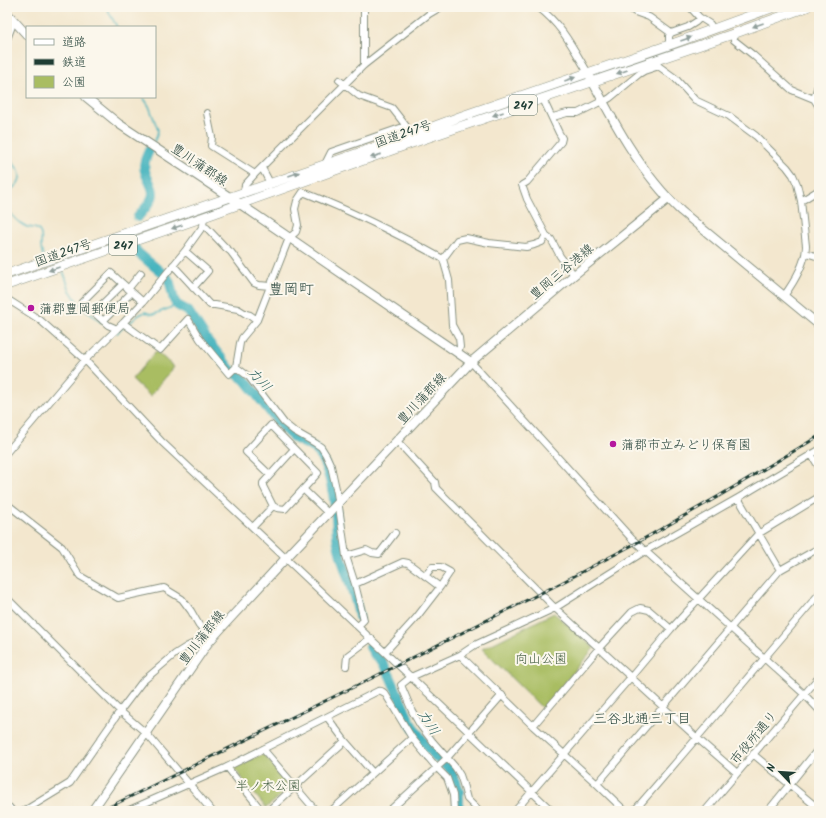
<svg xmlns="http://www.w3.org/2000/svg" width="826" height="818" font-family="Kalam,'Klee One',sans-serif">
<style>
.green{fill:#a9bd62;stroke:#647d4b}
.lines{fill:none;stroke-linecap:round;stroke-linejoin:round}
.stream{stroke:#43b2bd;stroke-width:1.5}
.river{stroke:#43b2bd;stroke-width:10}
.minor-casing{stroke:#899281;stroke-width:8}
.major-casing{stroke:#899281;stroke-width:10}
.highway-casing{stroke:#899281;stroke-width:10}
.minor{stroke:#fff;stroke-width:6}
.major{stroke:#fff;stroke-width:8}
.highway{stroke:#fff;stroke-width:9}
.rail-casing{stroke:#1f3d34;stroke-width:3}
.rail{stroke:#fbf7ec;stroke-width:1.5;stroke-dasharray:4.5;stroke-linecap:butt}
.oneway{fill:#8f9e9a}
.poi-dot{fill:#b5179e;stroke:#fbf7ec;stroke-width:1.5}
.labels{text-anchor:middle;stroke-width:4;stroke-linejoin:round;paint-order:stroke}
.shield{fill:#fbf7ec;stroke:#61756b;stroke-width:1}
.shield-label{font-size:12px;font-weight:bold;fill:#1f3d34}
.street-label{font-size:13px;fill:#1f3d34;stroke:#fbf7ec}
.poi-label{font-size:13px;fill:#1f3d34;stroke:#fbf7ec;text-anchor:start}
.park-label{font-size:13px;fill:#425d40;stroke:#fbf7ec}
.water-label{font-size:14px;font-style:italic;fill:#2a605d;stroke:#fbf7ec}
.neighbourhood-label{font-size:14px;fill:#1f3d34;stroke:#fbf7ec}
.quarter-label{font-size:15px;fill:#1f3d34;stroke:#fbf7ec}
</style>
<rect width="100%" height="100%" fill="#fbf7ec"/>
<filter id="ink" filterUnits="userSpaceOnUse"><feTurbulence type="fractalNoise" baseFrequency=".025" numOctaves="2"/><feDisplacementMap in="SourceGraphic" scale="8" xChannelSelector="R" yChannelSelector="G"/><feConvolveMatrix kernelMatrix="1 2 1 2 8 2 1 2 1" color-interpolation-filters="sRGB"/></filter>
<filter id="wash" filterUnits="userSpaceOnUse"><feTurbulence type="fractalNoise" baseFrequency=".012" numOctaves="4" result="noise"/><feDisplacementMap in="SourceGraphic" scale="16" xChannelSelector="R" yChannelSelector="G"/><feGaussianBlur stdDeviation="0.9" result="paint"/><feColorMatrix in="noise" values="0 0 0 0 0 0 0 0 0 0 0 0 0 0 0 0 0 1.4 0 .05"/><feComposite in="paint" operator="in"/></filter>
<g filter="url(#wash)">
<rect width="100%" height="100%" fill="#f3e7ce"/>
<path class="green" d="M156,351L174,367L150,396L132,379Z
M554,613L594,648L543,709L482,649Z
M263,754L293,786L266,808L233,767Z"/>
<g class="lines">
<path class="stream" d="M106,7L117,27
M143,97L149,106L158,130L157,135L154,142
M7,155C12,163 25,172 18,183C15,187 10,190 7,195
M7,208C12,216 18,223 27,227C31,228 36,227 39,231C43,235 41,241 41,246C41,249 42,252 43,256
M63,272C67,278 67,286 71,292C78,305 91,314 102,323
M127,325L139,315L145,312L151,314H155L177,305
M117,333L124,327"/>
<path class="river" d="M138,217C143,210 153,202 153,193C153,189 151,185 149,181C142,168 143,162 150,149
M134,246L137,252L167,277L170,283L174,300L177,305L188,311L207,340L231,370L245,380L282,427C286,431 291,436 296,439C303,443 312,445 317,451C330,468 334,495 336,516C337,525 336,534 338,543C341,561 349,578 354,596C356,603 358,610 359,617
M370,647L375,655L382,661L390,676L411,724L423,741L436,757L452,771L459,791V807L460,811"/>
</g>
</g>
<g filter="url(#ink)">
<g class="lines">
<defs>
<path id="minor" d="M364,7V65
M538,7C562,25 573,48 588,73
M628,7L635,12L649,17L671,33
M690,7L699,17L710,24L713,29
M733,34L734,40L753,55L792,90L814,99L819,107
M7,39L14,21
M669,45V36L671,33L688,27L696,22L700,18
M653,62L675,78L695,100L729,116L756,136L787,167L793,175L797,184L801,201L806,246C806,263 794,282 784,296
M543,99L559,133L562,138L561,142L527,182L522,185L527,199L546,235L551,239L560,256L574,275
M814,99L819,82
M207,113L212,137L211,146L255,174
M553,117L567,113H578L598,103L603,102L610,98L639,74L644,71L659,66
M325,164L331,152L406,126L392,108L359,96L339,80
M262,168L270,183
M244,192L245,185L255,174L364,65L429,14L441,7
M801,201L819,190
M203,226L207,228L226,248L231,252L254,283L259,285L270,286
M185,251L208,271L193,288
M806,253L819,257
M443,259L457,240L466,238L489,243L526,247L534,245L542,242L546,235
M173,265L210,305H215L238,309L246,314L250,315L257,320
M128,289L141,273
M7,299L40,320L85,360L162,442L314,585L552,811
M94,312L123,284
M103,321L132,292
M123,323L160,350L188,319L200,339L229,374L236,367L249,377L284,423L294,431L315,443L321,447L326,455L331,466L337,493L346,556L355,584L364,620L358,626
M117,329L108,325L82,302L111,273L143,302
M471,362L632,539L804,694L819,710
M236,367L240,343L242,338L257,320L289,238L296,232L298,225L295,209L297,201L303,192C351,211 398,234 443,259L449,280L452,325L459,338L460,347L458,352
M397,441L435,482L436,488L555,608L599,648L697,738L737,773
M7,452L85,360L123,323L143,302L185,251L203,226L204,217
M811,454L819,467
M270,475L246,452L271,425L318,473L285,509L277,508L273,506L263,486V483L294,449
M303,489L329,514
M738,498L780,570
M7,504L62,547L80,576L118,598L164,588L182,599L191,611L199,625L212,639
M253,527L273,506
M346,556L366,550L372,553L379,554L395,533
M355,584L403,562L408,563L440,587
M7,598L120,711L146,733L212,811
M385,652L416,618L440,587L450,572L441,567H432L425,576
M460,655L533,726L597,784L625,811
M346,666L347,656L371,638
M533,726L599,648L632,612L640,608L649,610L671,629
M345,741L373,773
M263,749L316,811
M753,754L819,809
M227,767L262,811
M597,784L780,570L819,548
M7,807H9L12,811
M24,811L70,783L120,711L142,682L175,654L186,647L199,641L208,643
M127,811L225,768L263,749L378,691C382,690 384,692 386,695L412,738L437,768L447,778L453,795L454,811
M268,811L345,741L327,717
M331,811L412,738
M389,811L446,759L502,695
M479,811L467,799L463,784L460,775L455,767L433,742L420,725L412,711L401,685L411,677L460,655L475,645L555,608L645,551L738,498L819,450
M515,811L631,677L671,629L758,534L819,497
M634,811C697,739 757,666 819,594
M705,811L819,677
M768,811L819,748"/>
<path id="major" d="M7,13L27,35
M588,73C613,121 641,174 681,211L819,325
M86,97L119,124L240,204L471,362
M92,811L208,643L225,624L286,558L471,362L574,275L668,199"/>
<path id="highway" d="M7,274L411,135L462,116L675,43L774,7
M7,285L204,217L240,204L409,144L733,34L807,7"/>
</defs>
<use href="#minor" class="minor-casing"/>
<use href="#major" class="major-casing"/>
<use href="#highway" class="highway-casing"/>
<use href="#minor" class="minor"/>
<use href="#major" class="major"/>
<use href="#highway" class="highway"/>
<defs>
<path id="rail" d="M101,811L374,677L561,583L640,541L719,496L819,436"/>
</defs>
<use href="#rail" class="rail-casing"/>
<use href="#rail" class="rail"/>
</g>
<defs><path id="oneway-solid" d="M-6-.8H1V-3.2L6.5 0L1 3.2V.8H-6Z"/></defs>
<g class="oneway">
<use href="#oneway-solid" transform="translate(758 25) rotate(160)"/>
<use href="#oneway-solid" transform="translate(686 39) rotate(-20)"/>
<use href="#oneway-solid" transform="translate(622 72) rotate(161)"/>
<use href="#oneway-solid" transform="translate(570 79) rotate(-19)"/>
<use href="#oneway-solid" transform="translate(498 114) rotate(161)"/>
<use href="#oneway-solid" transform="translate(376 156) rotate(161)"/>
<use href="#oneway-solid" transform="translate(294 174) rotate(-19)"/>
<use href="#oneway-solid" transform="translate(177 227) rotate(161)"/>
<use href="#oneway-solid" transform="translate(54 269) rotate(161)"/>
</g>
</g>
<g class="poi-dot">
<circle cx="31" cy="308" r="4"/>
<circle cx="613" cy="444" r="4"/>
</g>
<g class="labels">
<g class="shield">
<rect x="509" y="95" width="28" height="20" rx="3"/>
<rect x="109" y="235" width="28" height="20" rx="3"/>
</g>
<g class="shield-label">
<text x="523" y="109">247</text>
<text x="123" y="249">247</text>
</g>
<g class="street-label">
<text transform="translate(403 133) rotate(-19)" y="5">国道247号</text>
<text transform="translate(200 164) rotate(34)" y="5">豊川蒲郡線</text>
<text transform="translate(63 252) rotate(-19)" y="5">国道247号</text>
<text transform="translate(561 271) rotate(-40)" y="5">豊岡三谷港線</text>
<text transform="translate(421 398) rotate(-47)" y="5">豊川蒲郡線</text>
<text transform="translate(201 637) rotate(-52)" y="5">豊川蒲郡線</text>
<text transform="translate(753 737) rotate(-50)" y="5">市役所通り</text>
</g>
<g class="poi-label">
<text x="39" y="313">蒲郡豊岡郵便局</text>
<text x="621" y="449">蒲郡市立みどり保育園</text>
</g>
<g class="park-label">
<text x="541" y="663">向山公園</text>
<text x="268" y="790">半ノ木公園</text>
</g>
<g class="water-label">
<text transform="translate(260 379) rotate(47)" y="5">力川</text>
<text transform="translate(429 722) rotate(57)" y="5">力川</text>
</g>
<g class="neighbourhood-label">
<text x="642" y="723">三谷北通三丁目</text>
</g>
<g class="quarter-label">
<text x="291" y="294">豊岡町</text>
</g>
</g>
<rect width="826" height="818" fill="none" stroke="#fbf7ec" stroke-width="24"/>
<rect x="26" y="26" width="130" height="72" fill="#fbf7ec" stroke="#a3ada2"/>
<rect x="34" y="39" width="20" height="6" fill="#ffffff" stroke="#a3ada2"/>
<text x="62" y="46" font-size="12" fill="#1f3d34">道路</text>
<rect x="34" y="59" width="20" height="6" fill="#1f3d34" stroke="#a3ada2"/>
<text x="62" y="66" font-size="12" fill="#1f3d34">鉄道</text>
<rect x="34" y="76" width="20" height="12" fill="#a9bd62" stroke="#a3ada2"/>
<text x="62" y="86" font-size="12" fill="#1f3d34">公園</text>
<g transform="translate(780 772) rotate(295)" stroke="#fbf7ec" stroke-width="3" paint-order="stroke">
<path d="M0-3L7 15L0 10L-7 15Z" fill="#1f3d34"/>
<text y="-6" font-size="11" font-weight="bold" text-anchor="middle" fill="#1f3d34">N</text>
</g>
</svg>
